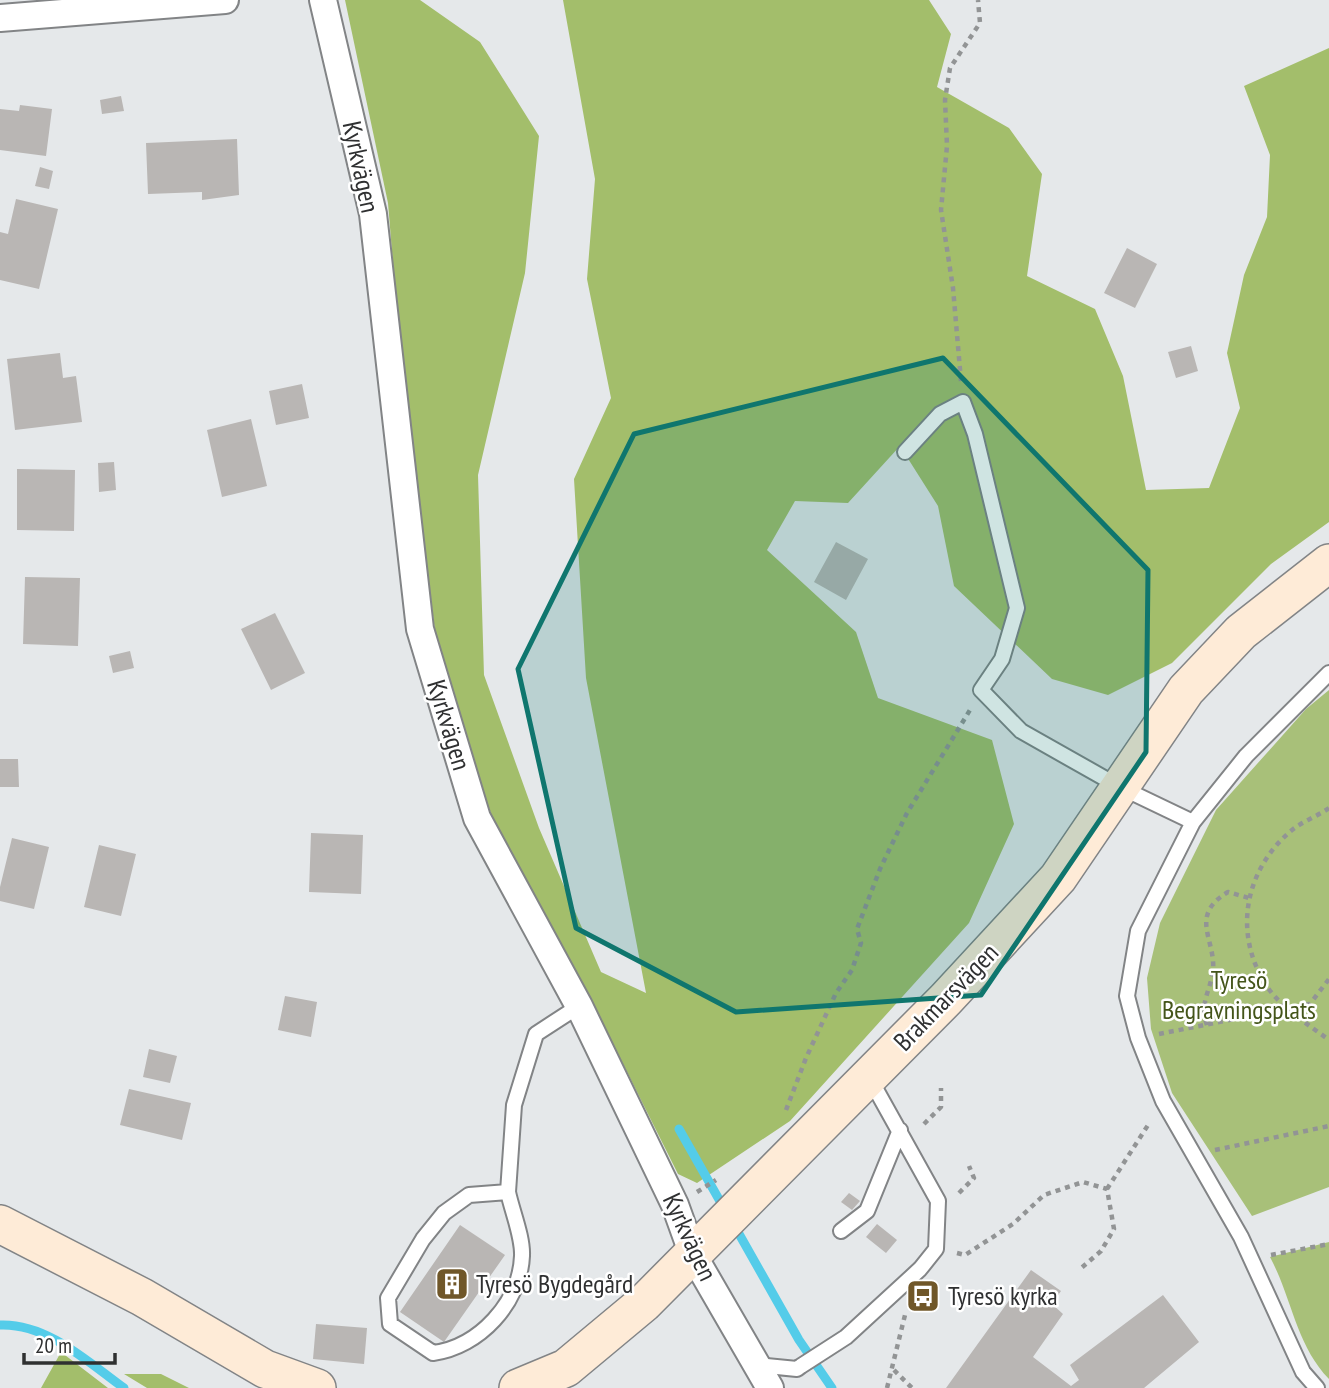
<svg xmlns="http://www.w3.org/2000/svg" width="1329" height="1388" font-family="'PT Sans Narrow',sans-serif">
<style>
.green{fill:#a8c079}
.forest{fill:#a3be6b}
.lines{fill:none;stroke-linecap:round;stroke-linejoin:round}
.stream{stroke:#54cce9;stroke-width:9}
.building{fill:#b9b6b4}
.lane-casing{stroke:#828486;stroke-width:18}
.street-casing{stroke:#828486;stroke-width:30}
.secondary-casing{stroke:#828486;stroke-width:40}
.path{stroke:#929495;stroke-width:4.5;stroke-dasharray:5 5;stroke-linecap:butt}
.lane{stroke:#fff;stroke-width:14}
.street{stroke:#fff;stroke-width:26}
.secondary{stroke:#feebd7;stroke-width:37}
.marked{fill:#0f766e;fill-opacity:0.2;stroke:#0f766e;stroke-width:5;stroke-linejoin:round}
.labels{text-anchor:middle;stroke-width:5;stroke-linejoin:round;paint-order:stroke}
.street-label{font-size:26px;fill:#2f3031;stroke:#fff}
.park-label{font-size:26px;fill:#44551a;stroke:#fff}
.poi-label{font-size:26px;fill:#2f3031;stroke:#fff;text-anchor:start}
</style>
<rect width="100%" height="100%" fill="#e5e8ea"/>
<path class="green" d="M1329,690V1187L1252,1216L1172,1093L1151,1029L1147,978L1160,923L1216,810L1306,709Z
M1329,1242V1379C1296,1345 1292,1298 1270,1257Z"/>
<path class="forest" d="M345,0H420L480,42L539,136L525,273L478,475L484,675L539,828L601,972L646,993L586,678L574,479L611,398L587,279L595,179L563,0H929L951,34L937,87L1009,128L1042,174L1027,276L1095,309L1123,376L1146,490L1209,488L1240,408L1227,353L1244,275L1267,217L1270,155L1244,86L1329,48V522L1271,564L1172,663L1108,695L1052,679L954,586L938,506L900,446L848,503L795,501L767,550L856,632L878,698L992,740L1014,824L969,923L790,1121L697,1183L678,1174L591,1000L498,834L462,730L435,631L401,361L388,203Z
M61,1352L108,1388H41Z
M124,1374H161L189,1388H147Z"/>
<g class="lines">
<path class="stream" d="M679,1129L725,1210
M734,1225L799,1340L832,1388
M0,1325C47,1323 88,1362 124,1388"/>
</g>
<path class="building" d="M121,96L124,111L102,114L100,100Z
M20,105L52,109L46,156L0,150V109L19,111Z
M237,139L239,195L202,200V192L148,194L146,143Z
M40,167L53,171L49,189L35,186Z
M16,199L58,209L39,289L0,280V232L8,234Z
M1127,248L1157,264L1135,308L1104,293Z
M1191,346L1198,371L1176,378L1168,352Z
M60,353L63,378L76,376L82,422L15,430L7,359Z
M302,384L309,418L276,425L269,391Z
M251,419L267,486L222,497L207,430Z
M114,462L116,490L99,492L98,463Z
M17,469L75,470L74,531L17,530Z
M836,542L868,559L846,600L814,582Z
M25,577L80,578L78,646L23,644Z
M275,613L305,673L271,690L241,629Z
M130,651L134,668L113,673L109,656Z
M0,759H18L19,787H0Z
M311,833L363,835L361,894L309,892Z
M12,838L49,847L34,909L0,901V887Z
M99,845L136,854L121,916L84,907Z
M285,996L317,1002L311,1037L278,1030Z
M149,1049L177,1056L170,1083L143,1077Z
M129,1089L191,1103L182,1140L120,1125Z
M849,1193L860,1201L852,1210L841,1202Z
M877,1224L897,1240L886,1253L866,1237Z
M460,1225L505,1255L444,1342L400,1312Z
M1031,1270L1061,1291L1052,1304L1063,1314L1033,1357L1071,1386L1079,1380L1070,1365L1163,1295L1199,1342L1144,1388H946Z
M316,1324L367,1328L364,1364L313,1359Z"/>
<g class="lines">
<defs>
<path id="lane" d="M905,452L940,414L963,402L975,434L1017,608L1002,659L981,690L1021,731L1120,787L1193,822
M508,1192C512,1211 523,1237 522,1256C520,1303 479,1347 433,1353L390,1324L388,1298L423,1239L444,1213L469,1195L508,1192L514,1105L536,1034L579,1006
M841,1231L867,1211L900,1130
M756,1365L797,1369L801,1366L846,1337L920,1269L936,1249L938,1201L869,1077
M1317,1388L1303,1372L1241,1237L1163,1101L1138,1038L1127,996L1138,931L1193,822L1246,756L1329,673"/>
<path id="street" d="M323,0L373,214L420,629L477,818L579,1006L675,1205L693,1255L770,1388
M0,18L225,0"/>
<path id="secondary" d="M0,1224L142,1297L265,1369L317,1388
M518,1388L566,1368L644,1303L946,999L1058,878L1186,690L1241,632L1329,563"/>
</defs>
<use href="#lane" class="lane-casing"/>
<use href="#street" class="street-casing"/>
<use href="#secondary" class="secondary-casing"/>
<path class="path" d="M961,381L953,288L941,210L947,146L945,100L950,68L980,23L978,0
M1329,808C1318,816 1303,821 1292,830C1244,870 1232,935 1268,988C1283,1009 1309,1025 1329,1040
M1207,1025C1199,1004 1210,992 1213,971C1216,939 1188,916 1228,892L1249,898
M1159,1034L1310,1004L1329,979
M786,1110L806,1058L836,993L852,970L861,943L857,929L880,869L907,813L970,710
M924,1124L941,1107V1088
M1215,1150L1329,1126
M1107,1189L1150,1122
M697,1192L716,1180
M959,1193L974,1178L969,1166
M957,1253L965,1255L1013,1224L1044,1195L1083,1182L1107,1189L1114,1229L1101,1251L1079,1270
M1271,1255L1329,1244
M894,1370L912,1388
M887,1388L905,1315"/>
<use href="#lane" class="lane"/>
<use href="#street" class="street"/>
<use href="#secondary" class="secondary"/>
</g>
<path class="marked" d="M943,358L1148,570L1146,752L981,995L736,1012L576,928L518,669L634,434Z"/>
<defs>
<symbol id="building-square" viewBox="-11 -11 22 22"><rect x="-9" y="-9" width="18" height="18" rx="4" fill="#705729" stroke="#fff"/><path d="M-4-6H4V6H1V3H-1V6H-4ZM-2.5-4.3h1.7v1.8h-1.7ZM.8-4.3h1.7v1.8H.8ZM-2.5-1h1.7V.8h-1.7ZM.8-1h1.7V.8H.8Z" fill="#fff"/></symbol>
<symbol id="bus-square" viewBox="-11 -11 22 22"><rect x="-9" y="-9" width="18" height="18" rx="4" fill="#705729" stroke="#fff"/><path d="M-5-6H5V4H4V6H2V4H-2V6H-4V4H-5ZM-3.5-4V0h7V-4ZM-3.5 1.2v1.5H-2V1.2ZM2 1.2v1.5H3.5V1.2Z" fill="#fff"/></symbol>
</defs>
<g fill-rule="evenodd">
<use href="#building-square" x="433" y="1265" width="38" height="38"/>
<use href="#bus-square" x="904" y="1277" width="38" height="38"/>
</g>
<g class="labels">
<g class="street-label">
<text transform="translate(361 167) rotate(78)" y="9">Kyrkvägen</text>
<text transform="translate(449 725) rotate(73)" y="9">Kyrkvägen</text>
<text transform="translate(946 997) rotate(-46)" y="9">Brakmarsvägen</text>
<text transform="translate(690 1237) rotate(65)" y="9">Kyrkvägen</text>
</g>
<g class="park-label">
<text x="1239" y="989">Tyresö<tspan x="1239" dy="30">Begravningsplats</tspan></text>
</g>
<g class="poi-label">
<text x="476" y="1293">Tyresö Bygdegård</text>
<text x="948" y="1305">Tyresö kyrka</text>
</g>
</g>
<path d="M24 1353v10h91v-10" fill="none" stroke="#2f3031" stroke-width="3.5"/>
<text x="35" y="1353" font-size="21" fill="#2f3031" stroke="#ffffff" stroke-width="5" paint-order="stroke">20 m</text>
</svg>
